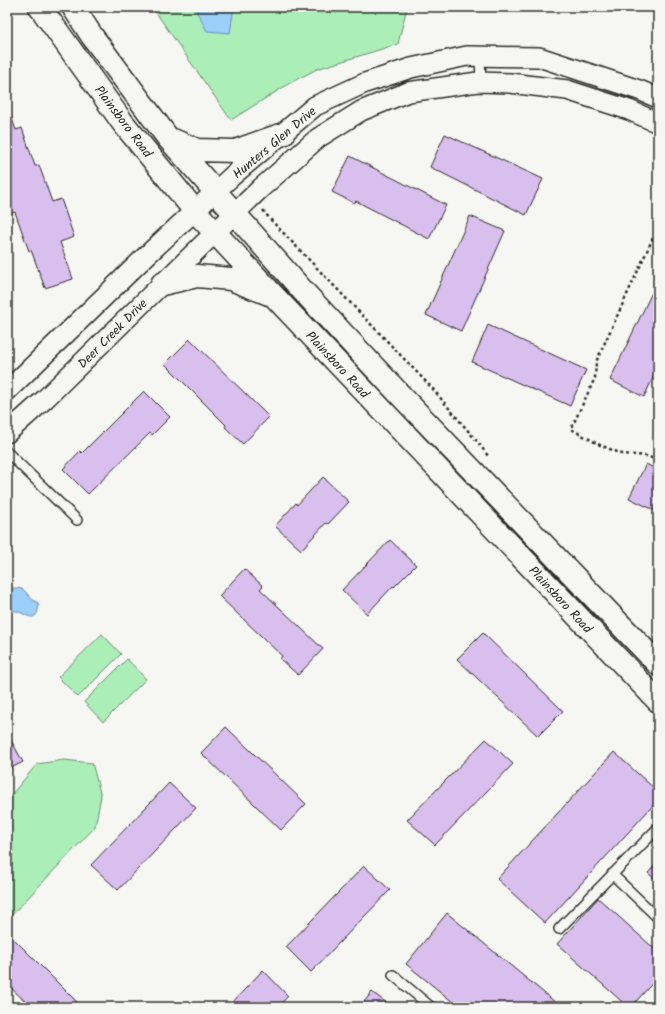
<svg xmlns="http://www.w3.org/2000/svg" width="665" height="1014" font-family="Kalam,sans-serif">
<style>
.green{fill:#aceeb8;stroke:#6c8c72}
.water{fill:#9ccffa;stroke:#6f8da7}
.building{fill:#d9bfee;stroke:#2b2b2b}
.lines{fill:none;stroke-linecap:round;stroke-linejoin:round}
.lane-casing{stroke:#2b2b2b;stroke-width:12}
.street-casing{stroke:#2b2b2b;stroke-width:22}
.secondary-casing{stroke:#2b2b2b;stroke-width:25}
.path{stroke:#2b2b2b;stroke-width:2.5;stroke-dasharray:3 3;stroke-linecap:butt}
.lane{stroke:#f6f6f2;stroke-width:9}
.street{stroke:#f6f6f2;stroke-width:19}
.secondary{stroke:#f6f6f2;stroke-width:22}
.labels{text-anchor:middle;stroke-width:3.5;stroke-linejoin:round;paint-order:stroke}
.street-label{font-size:13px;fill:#2b2b2b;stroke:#f6f6f2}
</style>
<rect width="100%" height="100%" fill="#f6f6f2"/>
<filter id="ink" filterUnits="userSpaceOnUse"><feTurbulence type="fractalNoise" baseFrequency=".025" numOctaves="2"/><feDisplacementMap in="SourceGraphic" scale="8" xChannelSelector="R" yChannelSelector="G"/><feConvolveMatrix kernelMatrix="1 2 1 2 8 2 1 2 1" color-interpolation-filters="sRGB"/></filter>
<g filter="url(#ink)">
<path class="green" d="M152,7H407L398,44L317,69L290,83L231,120Z
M102,634L121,654L78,697L58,677Z
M127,659L146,679L103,722L84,702Z
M64,760L92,763L101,796L95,827L7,920V800L37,764Z"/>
<path class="water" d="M194,7H234L230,33L207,31Z
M12,588C24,588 23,589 30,597C32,600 36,601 39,604C37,627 26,613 16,611C13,610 10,612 7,613V591Z"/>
<path class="building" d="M7,104L16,130L22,128L35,166L39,165L52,202L61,199L74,237L60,242L73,279L45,288L31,250L29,251L15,212L7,215Z
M445,134L543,179L526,215L430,167Z
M350,156L446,205L429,239L356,201L354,203L332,192Z
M470,216L505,231L461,331L426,315Z
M657,282L658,367L644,397L610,380Z
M488,325L586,370L570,406L472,362Z
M190,339L269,417L243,444L225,427L226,425L165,364Z
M144,391L170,417L152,435L150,433L88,494L63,469L80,451L82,453Z
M646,464L658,470V512L629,498Z
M323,477L349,502L328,524L326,523L301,550L275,526L296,503L297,505Z
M390,540L416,565L394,587L393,586L367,614L342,590Z
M244,569L263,586L260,589L323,649L298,675L280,659L282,656L219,596Z
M483,633L563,711L538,736L457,659Z
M226,727L306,804L281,830L201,753Z
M7,733L23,762L7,770Z
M486,739L513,764L435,845L407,820Z
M614,752L658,792V800L545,923L497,879Z
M169,783L196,808L118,890L91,865Z
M658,862V882L648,873Z
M364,866L390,890L311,972L286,947Z
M598,898L658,952V977L631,1007H628L557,944Z
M447,913L561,1007H459L406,964Z
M12,937L82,1007H31L7,984V942Z
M263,970L288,996L278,1007H228Z
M372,992L392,1007H360Z"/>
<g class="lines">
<defs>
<path id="lane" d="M480,57L481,82
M7,452L77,520
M612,874L658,918
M559,929L658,828
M393,975L431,1007"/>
<path id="street" d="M7,391L146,256L231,177L315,106L365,83L411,68L467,56L539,57L639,90L658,98
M7,433L45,399L162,284L261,188L318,138L361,111L408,92L478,82L510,83L567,90L629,110L658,123"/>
<path id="secondary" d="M40,7L123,123L195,211L273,295L658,701
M73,7L92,36L168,138L303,291L405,400L658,664
M173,140L197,150L235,151L283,134
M162,284L197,276L231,279L269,294"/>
</defs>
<use href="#lane" class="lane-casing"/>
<use href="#street" class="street-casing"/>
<use href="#secondary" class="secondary-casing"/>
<path class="path" d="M263,210L269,218L432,388L480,445L488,456
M658,227L596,362L595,378L571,429L600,445L622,454L646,456L658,460"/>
<use href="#lane" class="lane"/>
<use href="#street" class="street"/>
<use href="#secondary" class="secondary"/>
</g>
</g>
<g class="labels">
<g class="street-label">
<text transform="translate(124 121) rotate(53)" y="5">Plainsboro Road</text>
<text transform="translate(274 142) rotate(-40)" y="5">Hunters Glen Drive</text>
<text transform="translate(112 333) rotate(-45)" y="5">Deer Creek Drive</text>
<text transform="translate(338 364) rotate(47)" y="5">Plainsboro Road</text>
<text transform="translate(561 599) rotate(47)" y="5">Plainsboro Road</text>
</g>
</g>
<rect width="665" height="1014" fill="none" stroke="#f6f6f2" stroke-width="24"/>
<rect x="12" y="12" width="641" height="990" fill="none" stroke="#2b2b2b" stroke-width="1.5" filter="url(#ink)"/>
</svg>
